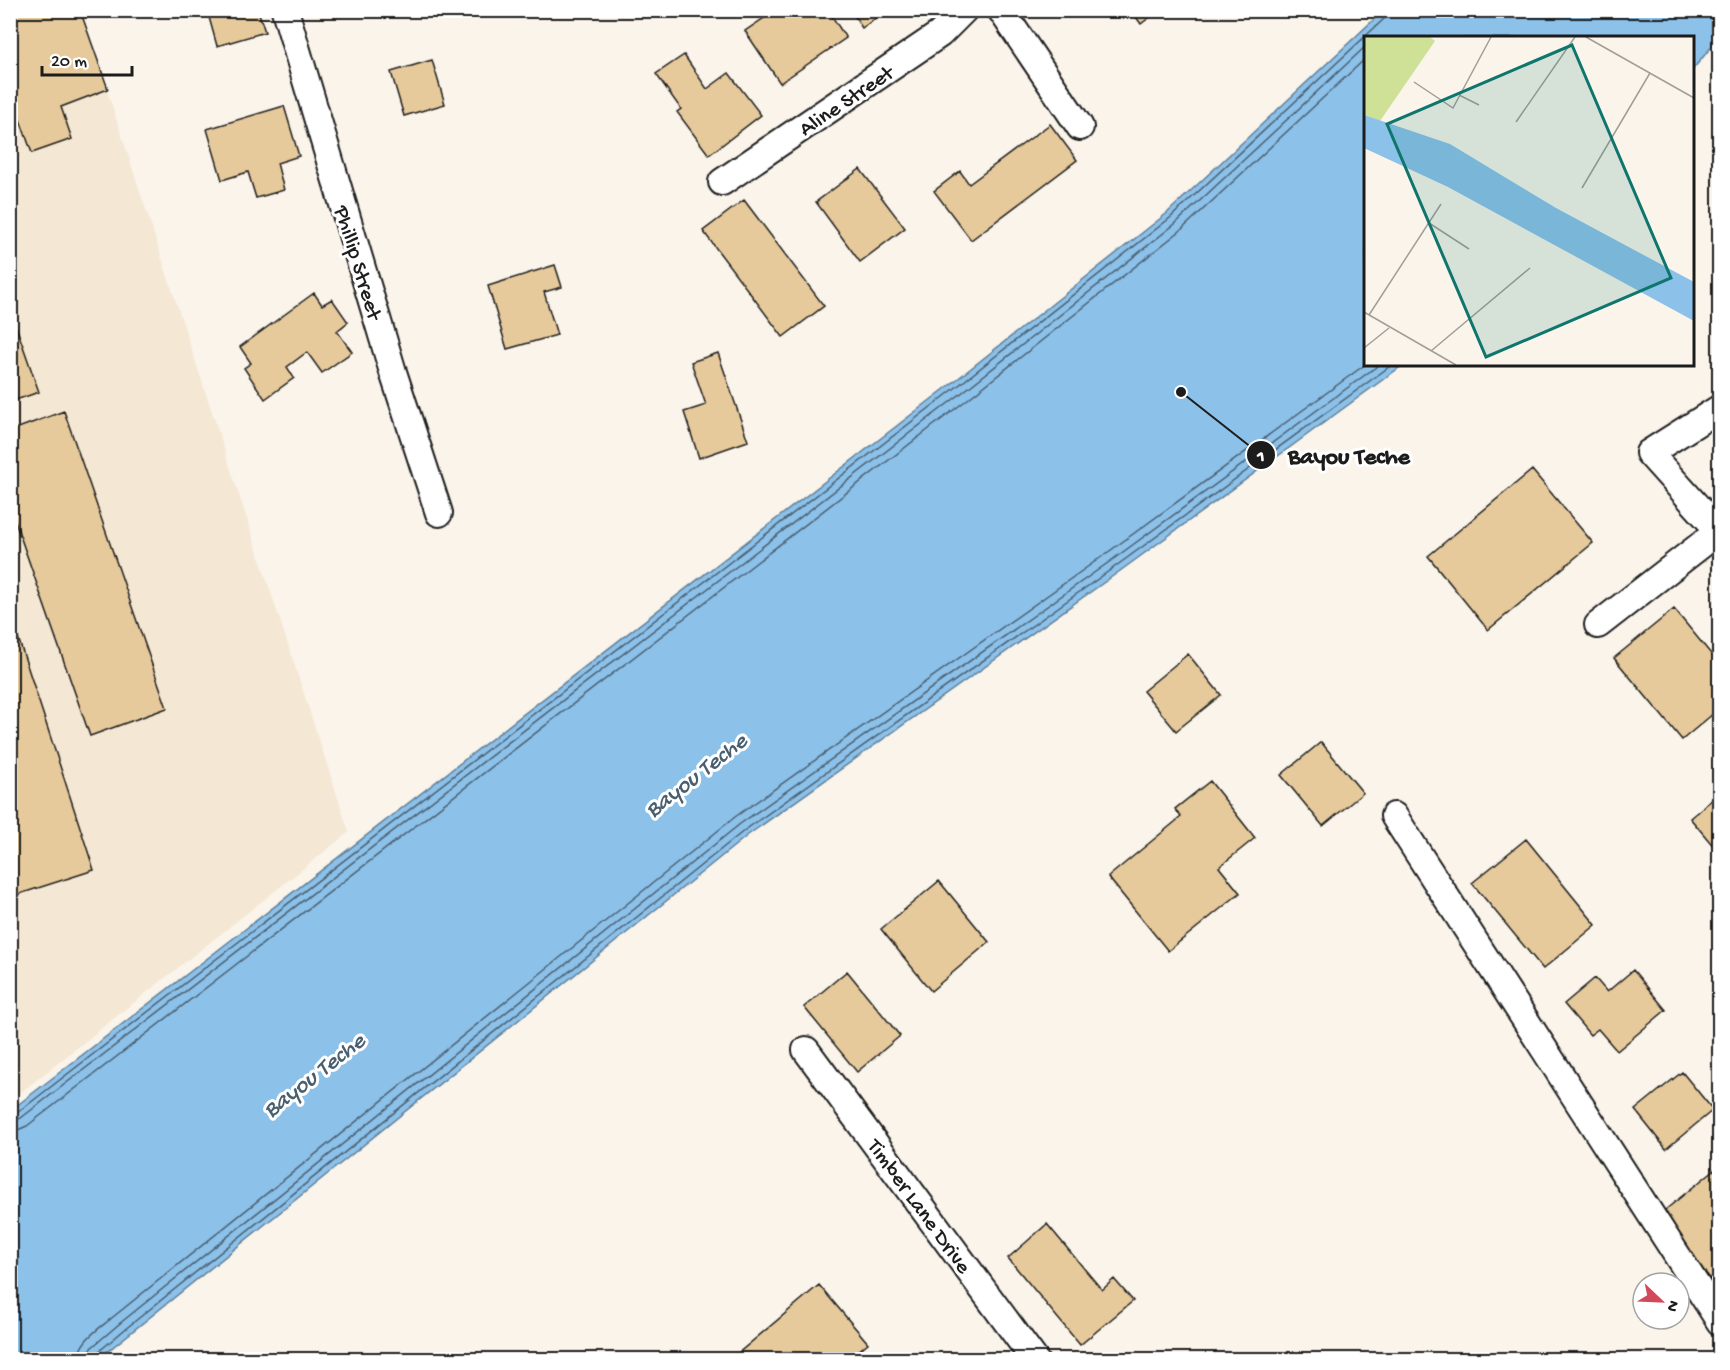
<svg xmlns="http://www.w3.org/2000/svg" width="1730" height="1370" font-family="'Gochi Hand',sans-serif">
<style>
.built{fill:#f4e7d3}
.water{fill:#8cc1ea;stroke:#5f7f98;stroke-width:1.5}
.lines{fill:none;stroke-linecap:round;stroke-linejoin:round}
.shore{stroke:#495e6e;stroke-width:1.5}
.building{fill:#e7ca9b;stroke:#1c1c1c;stroke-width:1.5}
.minor-casing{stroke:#1c1c1c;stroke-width:30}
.minor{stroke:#fff;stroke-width:26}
.labels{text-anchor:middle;stroke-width:6;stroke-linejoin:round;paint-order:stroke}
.street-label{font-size:22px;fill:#1c1c1c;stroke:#fff}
.water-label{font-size:24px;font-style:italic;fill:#495e6e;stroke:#fff}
.inset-road{fill:none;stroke:#a19e98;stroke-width:1.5}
.view{fill:#0f766e;fill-opacity:0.15;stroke:#0f766e;stroke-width:3}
.inset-edge{fill:none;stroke:#1c1c1c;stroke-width:3}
.leader{fill:none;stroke:#1c1c1c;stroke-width:2}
.callout-dot{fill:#1c1c1c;stroke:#fff;stroke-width:2}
.mark-label{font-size:18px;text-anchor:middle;font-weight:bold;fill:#fff}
.callout-label{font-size:24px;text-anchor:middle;font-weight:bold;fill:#1c1c1c;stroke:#fff;stroke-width:6;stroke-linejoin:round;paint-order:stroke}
</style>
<rect width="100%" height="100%" fill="#faf4eb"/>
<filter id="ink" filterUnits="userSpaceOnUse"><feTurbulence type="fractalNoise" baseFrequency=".0167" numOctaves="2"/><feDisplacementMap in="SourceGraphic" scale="12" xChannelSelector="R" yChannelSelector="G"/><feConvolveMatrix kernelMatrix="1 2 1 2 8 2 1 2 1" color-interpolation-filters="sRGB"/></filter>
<g filter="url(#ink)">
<path class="built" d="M11,11H81L349,832L11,1100Z"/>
<path class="water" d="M1384,10L1719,11V38L1693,69L1692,38H1366V364L1403,365L1120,571L748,835L98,1359H11V1110L951,384L1166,214Z"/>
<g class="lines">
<path class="shore" d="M10,1114L17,1113L954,389L1170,218L1385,18L1387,10
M10,1122L21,1118L959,395L1175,224L1366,46
M10,1131L20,1129L27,1126L964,402L1180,231L1366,58
M78,1360C79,1340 99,1329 113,1317L735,817L1107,553L1366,364
M87,1360L88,1353L91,1348L119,1324L740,824L1112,560L1380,364
M95,1360L97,1353L124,1330L745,830L1116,566L1393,364"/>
</g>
<path class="building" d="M10,10H80L108,89L61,107L72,139L32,153L10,92Z
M207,10H258L265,32L217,46Z
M776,10H828L846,38L780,83L745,31Z
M851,10H887L862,28Z
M1131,10H1159L1141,24Z
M684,55L707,89L729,73L761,115L709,155L677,112L681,109L656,74Z
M432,60L445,104L404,116L391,72Z
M284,106L299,156L277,163L284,190L256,198L248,172L222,180L207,129Z
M1050,124L1077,160L971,240L934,191L960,171L969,184Z
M860,169L905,228L860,262L816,202Z
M744,200L824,306L783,337L703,231Z
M555,265L562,287L544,292L557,335L507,349L488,286Z
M314,293L322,305L332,299L348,322L337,331L352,352L322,373L307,352L287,367L294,378L265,399L244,368L251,363L240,347Z
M10,309L39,392L10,402Z
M718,353L748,441L699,458L684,412L706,405L691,362Z
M64,411L167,708L90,736L10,507V431Z
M1532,470L1593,543L1488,630L1428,556Z
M1674,609L1720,665V708L1682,740L1614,658Z
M10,613L94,870L10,897Z
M1188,654L1221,695L1176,731L1143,691Z
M1321,742L1363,793L1323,826L1281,775Z
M1210,781L1255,838L1219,867L1240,893L1168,951L1108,877L1181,817L1175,809Z
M1720,793V854L1690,818Z
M1526,839L1596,925L1543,969L1472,883Z
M939,881L989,942L931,991L881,929Z
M1633,970L1666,1010L1617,1051L1598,1029L1590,1035L1564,1004L1595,978L1607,992Z
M847,971L900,1036L857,1072L804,1007Z
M1682,1072L1713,1110L1666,1149L1635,1110Z
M1720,1165V1285L1717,1287L1659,1215Z
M1047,1224L1102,1290L1114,1279L1133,1301L1080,1345L1008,1258Z
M819,1285L868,1343L847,1360H730Z"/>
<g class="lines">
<defs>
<path id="minor" d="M285,10L393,372L439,513
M1001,10L1080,127
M722,182L940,34L964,10
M1720,408L1649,453L1720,532
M1598,625L1719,531
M1394,816L1720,1322
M806,1050L1035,1360"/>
</defs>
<use href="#minor" class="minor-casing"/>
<use href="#minor" class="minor"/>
</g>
</g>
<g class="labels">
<g class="street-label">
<text transform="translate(845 99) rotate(-34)" y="8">Aline Street</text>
<text transform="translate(360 262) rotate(73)" y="8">Phillip Street</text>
<text transform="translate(921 1205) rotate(54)" y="8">Timber Lane Drive</text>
</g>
<g class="water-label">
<text transform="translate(695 774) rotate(-38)" y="8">Bayou Teche</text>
<text transform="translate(313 1074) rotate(-38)" y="8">Bayou Teche</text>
</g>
</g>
<g transform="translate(1364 36)">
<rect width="330" height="330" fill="#faf4eb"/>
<path d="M0,1H66L71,5L16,85L0,79Z" fill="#cee196"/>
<path d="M0,79L86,108L192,172L330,246V285L84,151L0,112Z" fill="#8cc1ea"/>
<path class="inset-road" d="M222,1L330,62M50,46L89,72L127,1M95,59L115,69M152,86L211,1M218,152L286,37M65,187L105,213M0,276L92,329M5,279L77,168M0,312L25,292M67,315L166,232"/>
<path class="view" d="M208,9L307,242L122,321L23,88Z"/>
<rect width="330" height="330" class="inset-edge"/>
</g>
<path class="leader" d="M1181 392L1261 455"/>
<g class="callout-dot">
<circle cx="1181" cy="392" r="6"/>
<circle cx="1261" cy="455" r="15"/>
</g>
<g class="mark-label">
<text x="1261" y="461">1</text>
</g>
<g class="callout-label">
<text x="1349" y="463">Bayou Teche</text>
</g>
<rect width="1730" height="1370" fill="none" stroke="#fff" stroke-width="36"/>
<rect x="18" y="18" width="1694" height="1334" fill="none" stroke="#1c1c1c" stroke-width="2" filter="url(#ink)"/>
<g transform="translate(1661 1301) rotate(113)"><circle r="28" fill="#ffffff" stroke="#a4a4a4" stroke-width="1.5"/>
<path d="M0-4.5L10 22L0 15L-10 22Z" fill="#d1495b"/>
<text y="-9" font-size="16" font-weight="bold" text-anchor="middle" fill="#1c1c1c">N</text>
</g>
<path d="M42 66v9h90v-9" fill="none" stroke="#1c1c1c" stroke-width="3"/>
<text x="51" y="66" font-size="18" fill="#1c1c1c" stroke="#ffffff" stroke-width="4.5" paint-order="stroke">20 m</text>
</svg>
